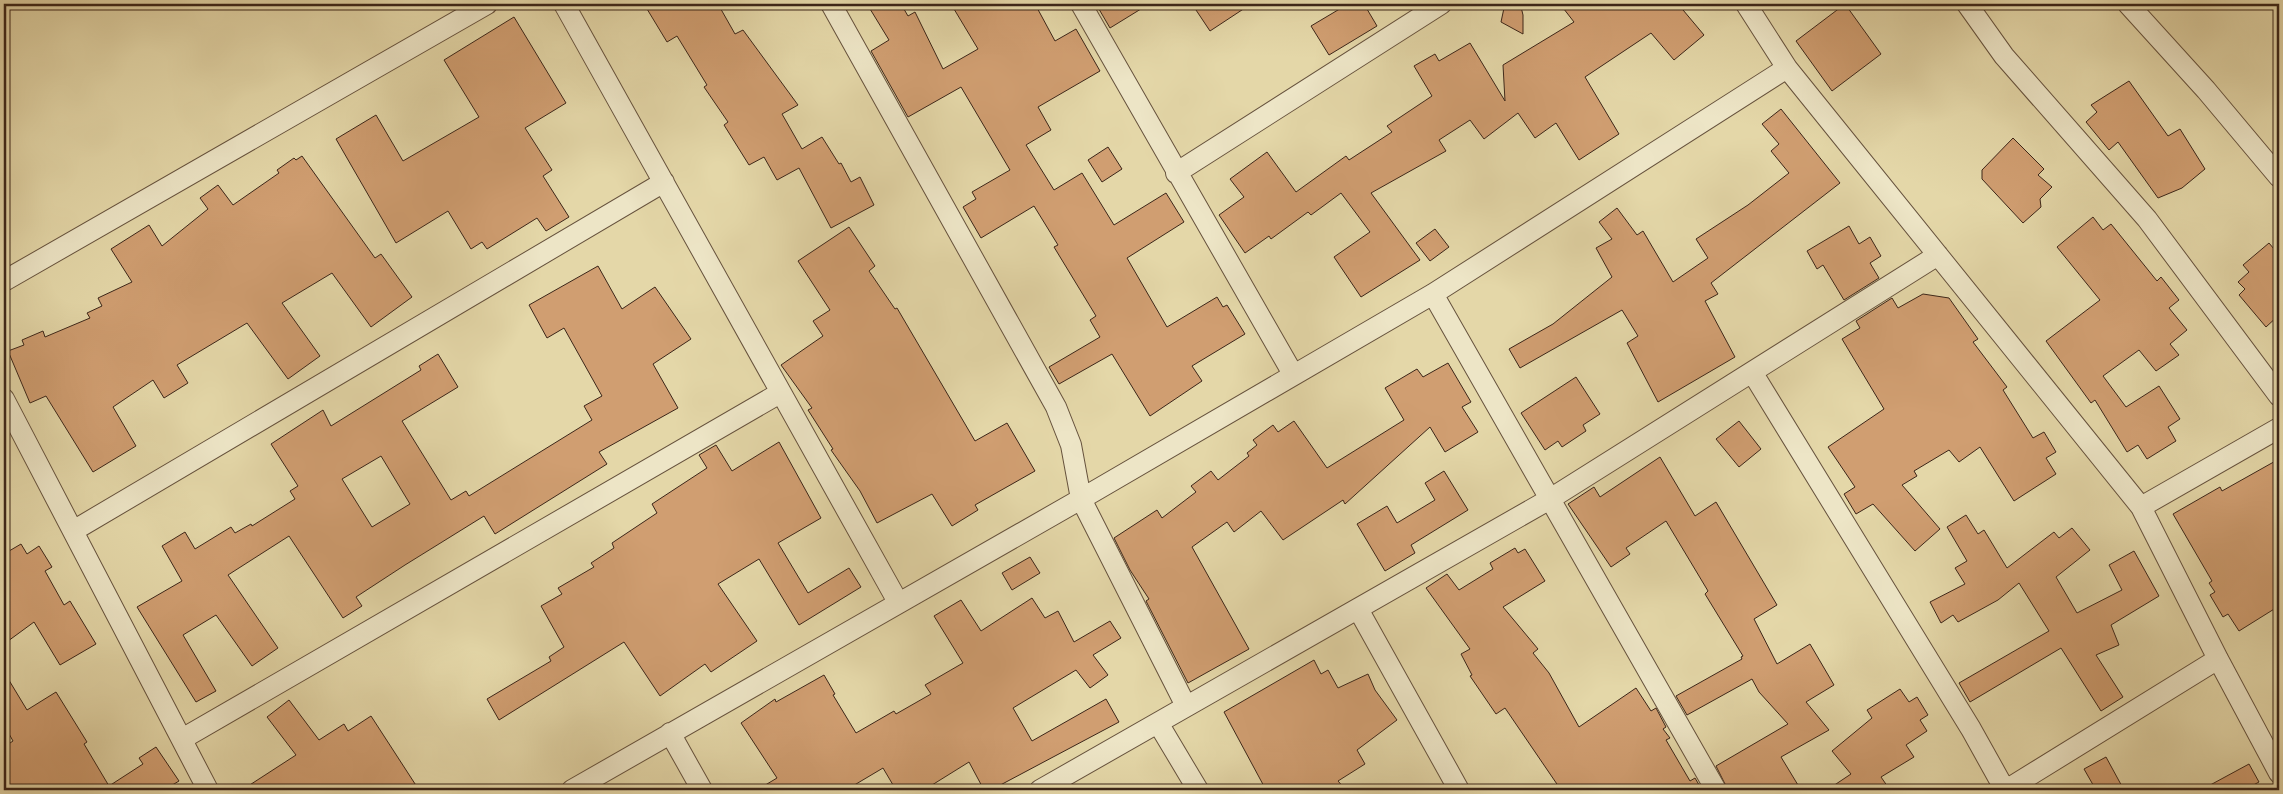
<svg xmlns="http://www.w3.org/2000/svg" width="2283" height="794" font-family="Vollkorn,serif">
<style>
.building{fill:#d09e71;stroke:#3c2619;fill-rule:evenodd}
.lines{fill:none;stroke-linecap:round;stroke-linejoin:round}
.minor-casing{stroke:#66523d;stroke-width:22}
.minor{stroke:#ede5c6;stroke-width:20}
</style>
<rect width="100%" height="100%" fill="#e4d7a8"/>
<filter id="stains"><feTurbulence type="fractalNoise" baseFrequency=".004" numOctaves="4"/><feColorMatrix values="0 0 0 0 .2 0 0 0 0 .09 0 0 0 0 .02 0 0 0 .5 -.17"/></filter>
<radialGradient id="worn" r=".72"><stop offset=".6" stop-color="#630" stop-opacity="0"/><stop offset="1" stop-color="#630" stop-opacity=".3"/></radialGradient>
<path class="building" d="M644,4H718L735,34L743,30L798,105L782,114L802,149L822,137L839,164L841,163L851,182L860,177L874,205L831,228L799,168L777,180L764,157L749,165L724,125L728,122L704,87L707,85L677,36L667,42Z
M867,4H901L908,16L915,12L943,69L978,49L951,4H1035L1055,41L1076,29L1100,71L1038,107L1051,130L1026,145L1054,190L1082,173L1114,225L1166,193L1184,222L1127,258L1167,327L1217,297L1223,307L1227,305L1245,334L1192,366L1202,381L1150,416L1112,354L1059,384L1049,367L1100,337L1090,320L1096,316L1054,247L1058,245L1034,206L981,238L963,207L976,199L972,192L1010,170L961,87L908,117L871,51L889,40Z
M1096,4H1149L1110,28Z
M1192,4H1251L1210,31Z
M1348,4H1364L1377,26L1329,55L1311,26Z
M1560,4H1678L1704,35L1674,60L1651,33L1585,77L1619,134L1579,160L1556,123L1535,138L1518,113L1484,139L1470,120L1439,140L1446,151L1371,193L1420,260L1361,297L1334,257L1370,232L1341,193L1311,215L1308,212L1271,239L1269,236L1245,253L1219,215L1244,197L1230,179L1267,152L1296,192L1346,156L1349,160L1392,132L1387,126L1432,96L1414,66L1435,54L1439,61L1470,43L1505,101L1503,65L1574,22Z
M1845,4L1881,54L1832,91L1796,41Z
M1513,5L1521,7L1523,15V34L1501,22L1504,8Z
M514,17L566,103L525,128L552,170L543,176L569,217L546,231L537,218L487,249L482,242L471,249L448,211L396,243L336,139L376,115L403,161L479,117L444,60Z
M2129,81L2168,136L2180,129L2205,169L2182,188L2158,198L2118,142L2109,150L2086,122L2097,112L2091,105Z
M1781,109L1840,183L1711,283L1718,294L1705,301L1735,357L1658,402L1627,343L1638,336L1622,310L1520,368L1509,349L1553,324L1612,277L1596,248L1612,239L1599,222L1617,208L1637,235L1643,231L1673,282L1708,258L1696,239L1748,205L1789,173L1771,151L1779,144L1762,124Z
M2013,138L2044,169L2038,175L2052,187L2040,199L2041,207L2023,223L1982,179V170Z
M1108,147L1122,169L1102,182L1088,160Z
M302,156L375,258L381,254L412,297L371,327L332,273L282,303L320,356L288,379L247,323L177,365L188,383L164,398L153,380L113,407L136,446L93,472L46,396L30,403L8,351L24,345L22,340L43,331L45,337L90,318L87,313L102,306L98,298L132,282L111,249L149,225L162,246L208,209L200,198L218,185L233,205L279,173L277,170L294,158L296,160Z
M2093,217L2103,230L2111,224L2157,281L2161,277L2179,300L2169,308L2187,330L2170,344L2179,355L2156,371L2139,350L2103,376L2126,407L2159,386L2180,419L2168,427L2176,441L2147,459L2138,445L2127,452L2095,400L2091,403L2046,341L2100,300L2057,247Z
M1849,226L1859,244L1870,237L1881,256L1870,263L1879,278L1844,300L1823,265L1817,269L1807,251Z
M849,227L875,266L869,271L895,309L897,308L975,441L1007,423L1035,471L975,505L978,510L952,526L932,494L877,523L860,491L831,450L833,449L808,410L812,408L781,365L823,336L813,321L830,310L798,261Z
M1435,229L1449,247L1430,261L1416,243Z
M2269,243L2279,255V315L2266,327L2239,295L2245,289L2238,282L2249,272L2243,265Z
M598,266L622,309L655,287L691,339L653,364L678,408L599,452L607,464L495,534L484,516L405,565L356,597L362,606L343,618L289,536L228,575L278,648L252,666L216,615L183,635L216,691L196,702L137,607L182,581L162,546L185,532L195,549L231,527L235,533L251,524L252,526L295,499L290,491L298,486L271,444L323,410L331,426L421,370L419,366L438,354L458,387L402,421L451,500L466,491L469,496L592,420L584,406L602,396L564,328L547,338L529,305ZM381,456L410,504L372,527L342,479Z
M1923,294L1949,298L1978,339L1973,342L2007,387L2003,390L2033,438L2044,432L2056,452L2046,458L2056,474L2014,501L1980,447L1959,462L1949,450L1914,471L1917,476L1902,485L1940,529L1915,551L1873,504L1856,514L1844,494L1855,487L1828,447L1884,409L1842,339L1860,328L1856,321L1892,298L1898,308Z
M1448,363L1471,402L1462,407L1478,432L1445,452L1430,427L1345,504L1343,500L1283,540L1261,511L1234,532L1227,522L1192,547L1249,649L1188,683L1146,601L1149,599L1130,570L1114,538L1157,510L1162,518L1196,492L1191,486L1211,471L1218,480L1249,456L1247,453L1257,445L1253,440L1273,425L1278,432L1294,421L1327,468L1404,420L1385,388L1417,369L1423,377Z
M1576,377L1600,414L1583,425L1586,431L1562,447L1558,441L1545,450L1521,413Z
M1739,421L1761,449L1739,467L1716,439Z
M779,442L821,518L778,543L808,593L849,568L861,587L799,625L759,559L718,584L757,641L711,672L705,664L660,696L624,642L499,720L487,699L551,661L549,657L564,647L541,606L562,594L558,588L594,567L591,563L614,548L612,543L657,513L652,504L707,468L699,455L716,445L732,471Z
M1660,457L1695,516L1716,502L1777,605L1754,619L1777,664L1810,644L1834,685L1806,702L1829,730L1781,757L1801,790H1728L1716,766L1788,724L1759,692L1752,679L1687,715L1676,696L1742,659L1741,657L1743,656L1705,594L1708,591L1666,521L1626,548L1630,554L1611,567L1568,504L1594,487L1600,497Z
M2279,459V606L2239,631L2228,614L2223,617L2210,595L2215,592L2209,583L2212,581L2173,514L2220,487L2222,491Z
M1444,471L1468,510L1411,545L1415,553L1385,571L1357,524L1387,506L1397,523L1435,500L1425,483Z
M1966,515L1978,534L1984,530L2007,568L2054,532L2059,538L2072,528L2090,550L2056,577L2077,613L2122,590L2109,565L2134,551L2159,596L2111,625L2119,645L2096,655L2123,697L2101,711L2061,648L1970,702L1959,683L2049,631L2019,583L1998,600L1958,622L1953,615L1941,623L1930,602L1965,584L1955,568L1967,561L1947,527Z
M21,544L27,554L39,546L52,567L45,571L64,605L70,601L96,644L60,665L34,622L4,644V554Z
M1515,548L1518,553L1525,549L1545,581L1503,607L1538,649L1533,653L1549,673L1579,727L1636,688L1651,711L1656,708L1666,727L1663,729L1670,738L1666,740L1690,781L1695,778L1702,790H1561L1505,708L1496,714L1470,676L1472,675L1461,654L1470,649L1426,588L1447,574L1459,590L1493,569L1490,563Z
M1030,557L1040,573L1012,590L1002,573Z
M1032,598L1045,618L1058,611L1074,642L1110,621L1121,638L1093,655L1108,675L1090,688L1076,670L1013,708L1032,741L1106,699L1119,722L991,790H984L969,762L924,790H896L883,768L846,790H757L777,778L741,723L775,699L776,702L824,675L835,694L833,695L856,733L894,711L896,714L931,694L925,685L963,663L934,616L961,600L981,631Z
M1314,660L1321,674L1328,670L1338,688L1368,674L1375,690L1397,720L1357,750L1365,764L1338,781L1346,790H1266L1224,712Z
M4,672L27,710L56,692L87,742L84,744L109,786L143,764L139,758L156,747L179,781L164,790H4V747L13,741L4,725Z
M1900,689L1909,702L1917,697L1928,715L1920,720L1927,731L1906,745L1914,757L1881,777L1890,790H1827L1851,774L1832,751L1872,718L1867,710Z
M289,700L319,740L344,724L348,731L371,716L419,790H242L296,755L267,717Z
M2106,757L2124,790H2096L2084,769Z
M2249,764L2259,782L2244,790H2201Z"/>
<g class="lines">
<defs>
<path id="minor" d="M564,4L898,602
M831,4L1056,407L1071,445L1081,499L1186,706
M1081,4L1293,374
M1746,4L1787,68L2141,507L2218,659L2279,773
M1967,4L2004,56L2147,219L2279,396
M2128,4L2206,90L2279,177
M1176,173L1441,4
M4,281L487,4
M1433,294L1716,790
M1752,372L1971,729L2005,790
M4,399L208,790
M2141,507L2279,428
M73,531L664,182
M1358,609L1459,790
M1158,723L1198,790
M670,733L702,790
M182,739L780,393
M572,790L1081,499L1433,294L1787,68
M1040,790L1550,499L1938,255
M2006,790L2218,659"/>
</defs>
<use href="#minor" class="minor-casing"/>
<use href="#minor" class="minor"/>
</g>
<rect width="2283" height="794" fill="none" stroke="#e4d7a8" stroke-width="20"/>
<rect x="5" y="5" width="2273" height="784" fill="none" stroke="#3c2619" stroke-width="2.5"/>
<rect x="10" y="10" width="2263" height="774" fill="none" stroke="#3c2619"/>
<rect width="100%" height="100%" filter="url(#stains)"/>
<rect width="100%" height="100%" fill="url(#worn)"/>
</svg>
